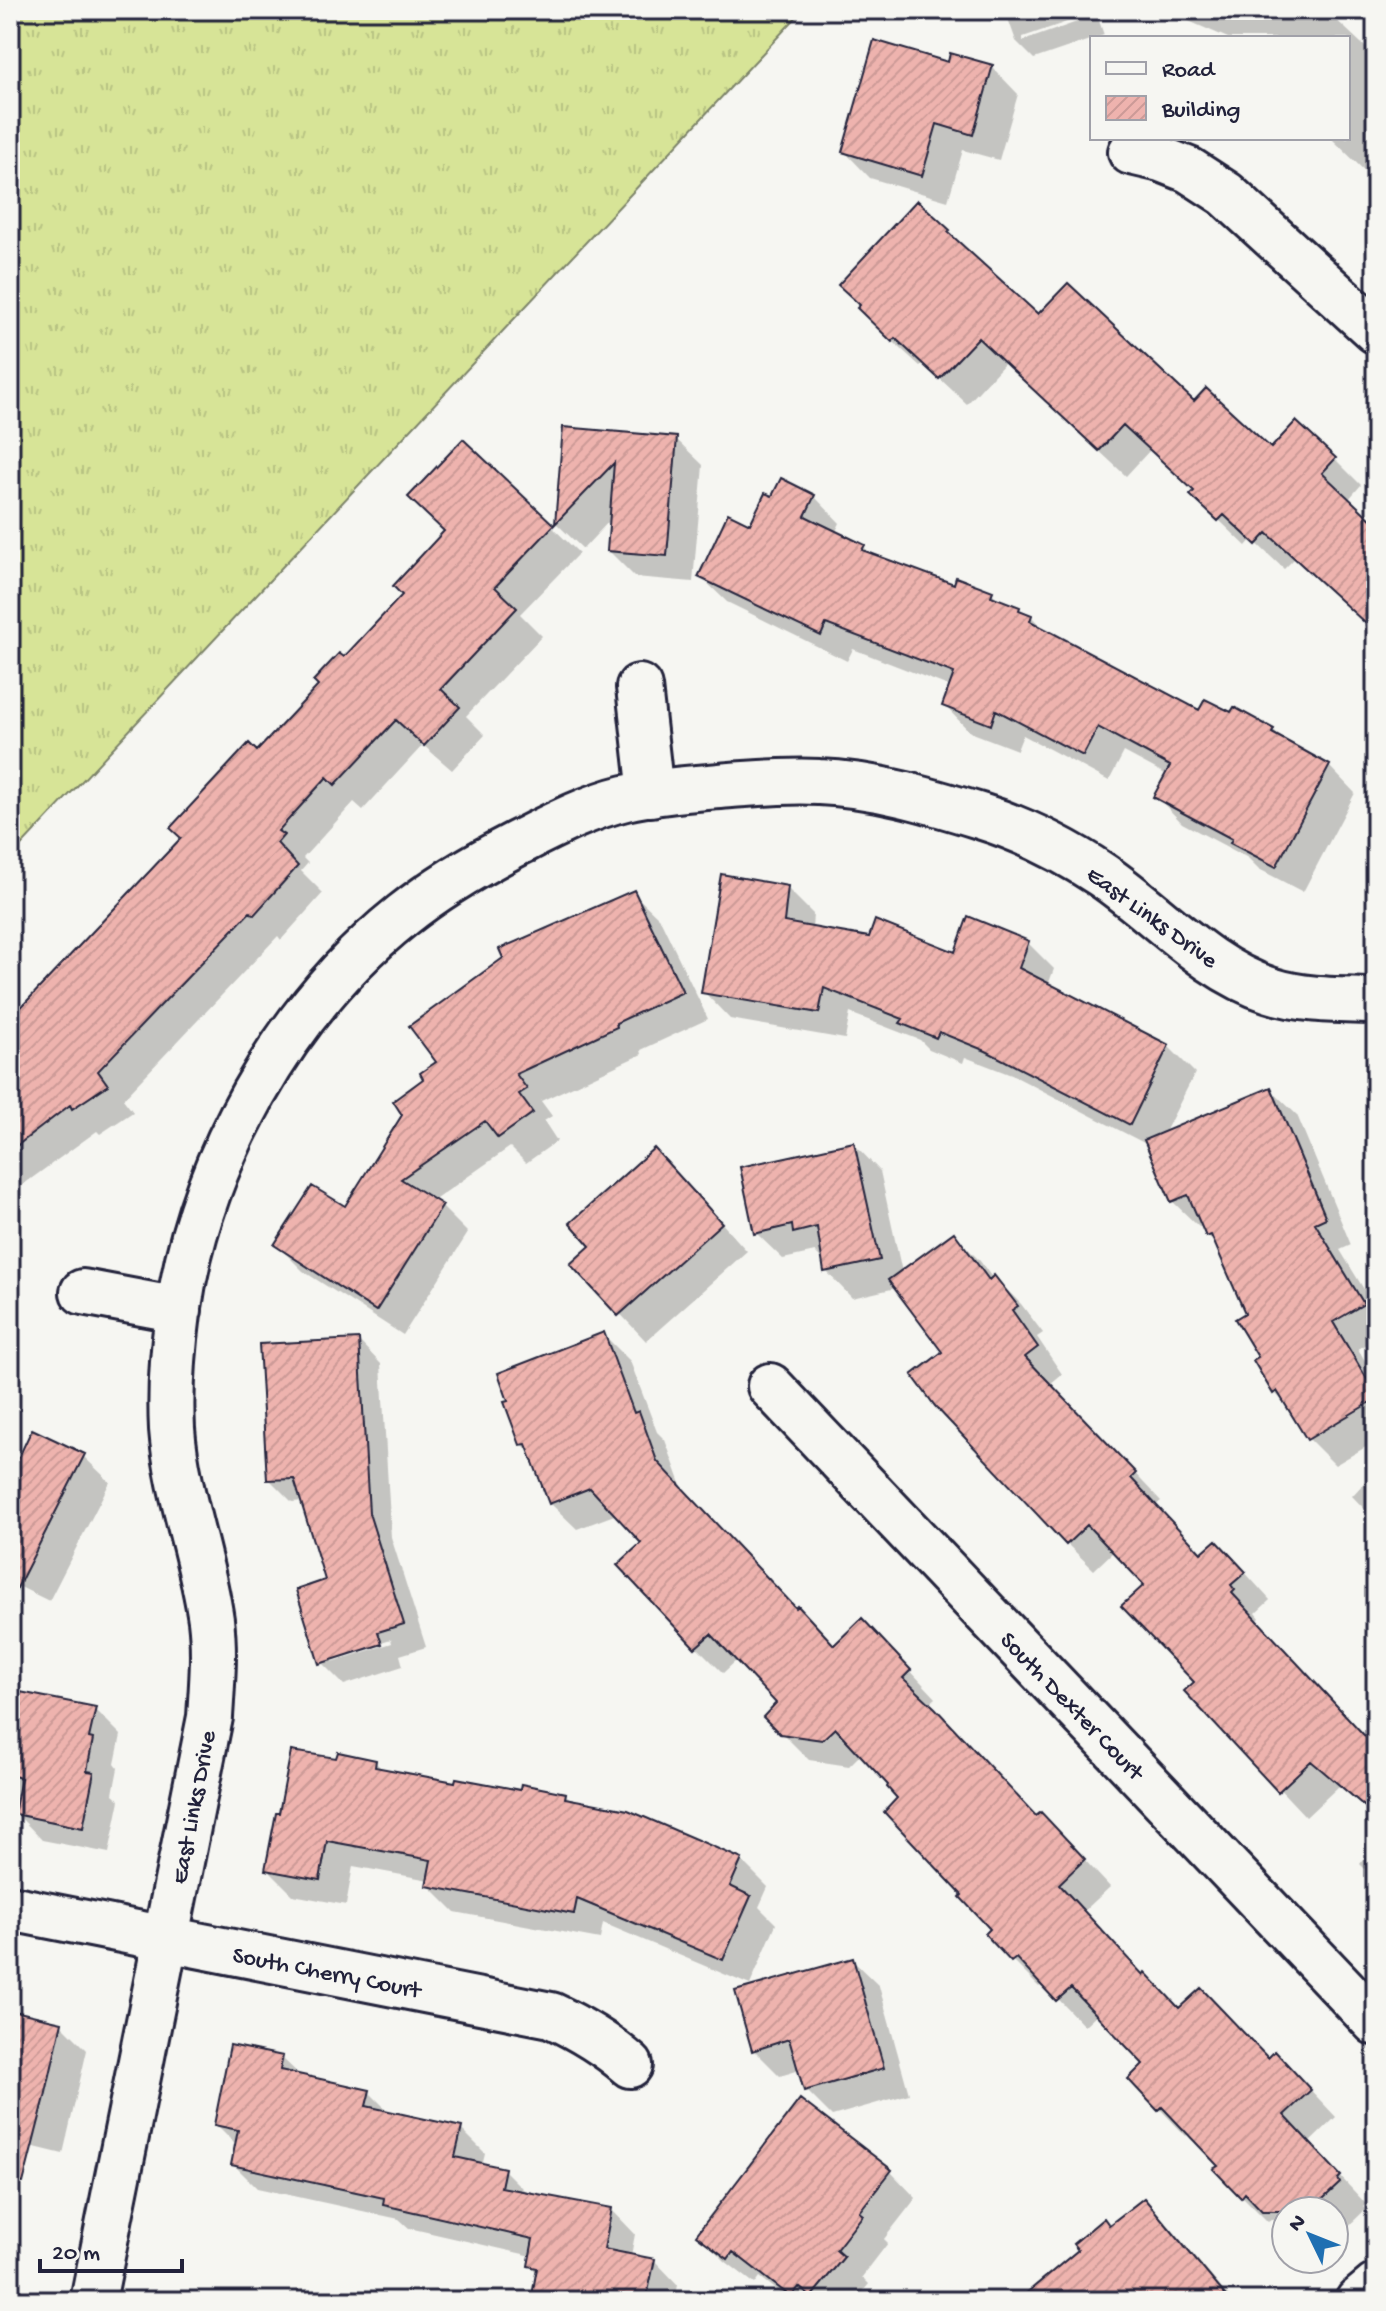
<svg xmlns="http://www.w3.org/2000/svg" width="1386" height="2311" font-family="'Gochi Hand',sans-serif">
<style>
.grass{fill:url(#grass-tufts);stroke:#7c8369;stroke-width:2}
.shadow{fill:#0003;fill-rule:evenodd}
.building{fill:url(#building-hatch);stroke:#22223b;stroke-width:2}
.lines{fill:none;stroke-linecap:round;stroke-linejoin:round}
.minor-casing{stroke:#22223b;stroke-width:50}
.minor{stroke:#f6f6f2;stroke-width:44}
.labels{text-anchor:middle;stroke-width:6;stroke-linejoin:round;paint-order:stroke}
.street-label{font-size:24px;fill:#22223b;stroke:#f6f6f2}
</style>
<defs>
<pattern id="grass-tufts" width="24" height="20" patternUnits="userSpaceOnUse" patternTransform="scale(2)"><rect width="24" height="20" fill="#d7e497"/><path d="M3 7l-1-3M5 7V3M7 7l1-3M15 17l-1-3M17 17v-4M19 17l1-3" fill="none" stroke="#b8c383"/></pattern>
<pattern id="building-hatch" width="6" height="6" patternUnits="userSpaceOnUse" patternTransform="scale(2)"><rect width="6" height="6" fill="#eeb3ae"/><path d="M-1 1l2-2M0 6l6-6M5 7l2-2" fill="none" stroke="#cc9a97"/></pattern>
</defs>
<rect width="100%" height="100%" fill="#f6f6f2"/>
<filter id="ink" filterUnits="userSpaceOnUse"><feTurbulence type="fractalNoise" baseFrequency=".0125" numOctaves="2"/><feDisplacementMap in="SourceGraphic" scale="16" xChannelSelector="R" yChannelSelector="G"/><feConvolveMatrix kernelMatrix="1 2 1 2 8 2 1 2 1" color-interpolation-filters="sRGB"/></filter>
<g filter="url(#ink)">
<path class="grass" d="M10,10H803L10,858Z"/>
<path class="shadow" d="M1005,10H1095L1096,12L1023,37V41L1097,15L1104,35L1034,59L1016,41Z
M1171,10H1330L1329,13L1376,57V182L1331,138H1348V38H1228L1177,16Z
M949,65L992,67L1018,94L999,160L963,150L948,201L870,178L844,151Z
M917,203L1038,317L1194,404L1271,451L1296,424L1335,459L1361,485L1348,500L1376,527V632L1295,558L1284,569L1252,539L1246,546L1193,495L1195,492L1150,450L1126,476L1005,363L967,404L923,363L920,366L886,335Z
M565,429L676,439L703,465L693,582L635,577L609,551L611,519L583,549L557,524Z
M464,442L579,553L520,614L542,636L466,716L485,735L452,770L423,745L363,810L354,802L303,858L308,863L301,871L323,893L281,940L278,936L123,1099L133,1112L100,1134L97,1131L10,1194V1007L12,1005L19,1012L183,838L257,754L405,595L446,532Z
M814,496L840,523L835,533L864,547L873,556L955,587L992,593L1000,601L1019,609L1024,614L1031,616L1046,632L1200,713L1273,730L1285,743L1329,766L1355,793L1303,892L1259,869L1248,858L1182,823L1156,796L1167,775L1124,752L1109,781L1023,735L1017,750L970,732L944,705L951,687L853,649L847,661L727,602L700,576L751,526L773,499Z
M787,888L813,914L812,929L956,954L1028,943L1054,969L1048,985L1168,1046L1195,1073L1164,1134L1270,1089L1297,1115L1351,1245L1340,1250L1376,1309V1338L1358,1349L1376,1379V1441L1335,1465L1308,1438L1291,1409L1274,1392L1261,1358L1247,1314L1219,1247L1207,1236L1203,1226L1199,1227L1172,1201L1148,1145L1014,1076L965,1057L963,1063L929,1049L920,1040L850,1013L845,1039L730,1019L704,992Z
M633,893L660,919L708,1019L641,1050L642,1054L541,1101L552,1116L544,1121L557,1141L526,1163L510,1147L433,1201L442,1207L468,1233L403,1335L303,1271L277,1245L346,1209L426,1079Z
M854,1144L880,1171L902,1272L954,1235L980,1261L993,1279L994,1277L1021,1304L1043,1333L1037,1337L1062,1374L1050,1384L1161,1501L1155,1506L1202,1555L1242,1569L1270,1600L1256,1613L1260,1618L1257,1621L1376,1749V1823L1370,1817L1371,1813L1339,1786L1306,1817L1187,1691L1196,1682L1146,1585L1114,1551L1094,1570L1067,1544L945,1352L896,1288L852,1298L826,1271L824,1257L821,1258L815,1252L783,1259L756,1233Z
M680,1177L747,1251L646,1341L573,1264Z
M604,1335L630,1361L657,1432L665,1440L683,1489L796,1610L835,1647H888L936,1698L928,1705L1037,1818L1067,1841L1110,1887L1083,1912L1144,1977L1180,2011L1301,2080L1336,2117L1309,2143L1366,2204L1363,2207L1365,2210L1334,2240V2211H1286V2234L1272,2219L1268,2222L1242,2196L1221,2166L1189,2132L1186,2136L1160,2109L1146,2065L1098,2013L1084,2026L1043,1983L1039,1987L1013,1961L891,1785L861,1754L849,1766L809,1760L766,1717L779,1703L738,1659L723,1673L697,1647L620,1566L644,1544L617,1514L577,1529L550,1503L532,1454L522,1444Z
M359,1341L381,1364L391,1537L426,1647L400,1655L403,1666L344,1685L321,1662L328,1581L303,1501L292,1502L269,1479ZM391,1639L392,1643L332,1662V1657Z
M83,1456L110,1482L49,1601L10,1582V1472L13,1473Z
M1376,1470V1521L1352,1496Z
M10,1692L95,1709L121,1735L115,1764L118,1768L113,1794L120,1800L109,1853L42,1840L16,1813L19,1797L10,1795Z
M338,1761L375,1762L384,1771L456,1785L522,1793L565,1794L572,1801L741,1860L768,1887L759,1907L776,1924L750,1985L603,1923L600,1939L455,1912L428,1885L429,1880L353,1866L346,1905L293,1895L267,1869Z
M1376,1843V1880L1360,1864Z
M852,1960L879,1986L909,2094L832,2116L806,2090L800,2070L780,2076L754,2050Z
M10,2012L61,2024L87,2050L63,2154L10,2141Z
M282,2058L302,2077L369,2092L390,2113L461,2129L485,2153L482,2165L504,2170L528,2194L611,2209L635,2234L631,2256L654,2260L678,2285L675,2301H533L538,2274L530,2265L532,2256L409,2228L399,2219L257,2188L233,2164L237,2145L216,2124Z
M890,2171L916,2198L884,2239L888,2243L862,2277L869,2284L855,2301H791L760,2277L755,2284L725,2261L699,2235Z
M1144,2201L1170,2227L1232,2301H1047Z"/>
<path class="building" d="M874,40L948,62L950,53L993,65L973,135L937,124L922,176L842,152Z
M917,200L950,230L948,232L1038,314L1068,283L1194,401L1206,388L1271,448L1296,421L1336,458L1322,473L1376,524V633L1267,533L1256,545L1224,515L1218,521L1190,495L1194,491L1123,425L1099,451L978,338L939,379L895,338L892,342L857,308L860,305L838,285Z
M563,427L677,437L667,556L607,551L614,463L555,524Z
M463,439L554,525L495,587L517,608L441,689L460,707L424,746L396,720L335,785L327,777L278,831L284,835L277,843L298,866L254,915L250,912L98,1071L108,1085L72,1109L70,1105L10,1151V1019L181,838L170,828L249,743L257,751L318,686L313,681L339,653L344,657L402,595L393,586L444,531L408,497Z
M781,478L815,495L805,516L865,545L862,550L954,584L956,577L993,591L991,596L1020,607L1019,610L1032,615L1030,621L1199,710L1205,699L1231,712L1234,707L1274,729L1272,733L1330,765L1276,867L1230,843L1232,839L1153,797L1170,766L1098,727L1083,756L996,710L991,725L942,706L954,673L826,624L821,636L698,577L728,513L750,524L765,493L772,496Z
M721,874L788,886L784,922L869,937L875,920L955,952L968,916L1029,941L1019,968L1169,1045L1130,1125L986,1051L939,1032L936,1038L900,1023L903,1019L824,988L819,1013L701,993Z
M634,890L683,992L616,1023L617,1027L516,1074L527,1089L519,1094L533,1113L498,1138L485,1121L401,1179L443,1205L376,1311L274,1245L312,1186L345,1206L402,1115L393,1101L423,1079L420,1073L436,1062L409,1026L503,958L499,949Z
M1271,1087L1326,1218L1315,1223L1364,1304L1333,1322L1376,1394V1399L1307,1440L1277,1391L1273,1394L1253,1360L1258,1357L1235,1319L1245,1313L1211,1235L1206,1237L1188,1195L1171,1202L1144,1140Z
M854,1142L880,1260L824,1272L817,1227L793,1233L792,1225L754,1234L740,1167Z
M654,1148L722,1223L618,1316L570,1264L590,1246L570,1223Z
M954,1232L989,1280L994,1275L1018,1306L1012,1310L1038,1347L1025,1357L1136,1473L1131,1478L1201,1553L1216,1540L1246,1572L1231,1585L1235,1590L1232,1593L1376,1748V1816L1311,1761L1278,1792L1184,1691L1194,1682L1121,1606L1144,1585L1087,1525L1066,1545L935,1406L912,1375L942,1352L888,1280Z
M604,1332L634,1413L639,1411L657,1461L796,1608L798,1606L834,1645L862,1618L911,1670L903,1678L935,1708L1036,1816L1041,1812L1085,1859L1059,1884L1143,1975L1145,1972L1179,2008L1201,1988L1268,2058L1275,2051L1311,2090L1284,2115L1341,2176L1338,2179L1340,2183L1310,2211H1262L1245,2193L1241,2198L1213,2169L1218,2166L1162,2107L1158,2111L1128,2079L1143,2064L1071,1988L1056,2001L1016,1958L1011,1962L985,1934L990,1929L960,1897L962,1895L884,1812L897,1798L887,1787L888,1785L835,1728L822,1740L780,1734L763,1717L776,1703L711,1634L695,1648L617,1565L641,1543L590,1488L549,1504L526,1444L520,1445L504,1402L508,1401L498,1373Z
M359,1339L369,1513L404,1624L378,1632L382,1644L319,1664L296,1590L325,1580L294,1479L267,1480L259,1344Z
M32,1429L85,1454L10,1602V1476Z
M10,1690L96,1707L89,1738L93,1739L87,1771L94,1772L83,1828L14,1814L21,1778L10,1775Z
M291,1751L336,1758L338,1752L376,1760L375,1767L455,1782L456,1778L520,1790L521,1784L566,1793L565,1798L628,1810L742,1859L730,1886L751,1896L723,1960L577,1899L574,1914L426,1886L431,1860L327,1841L320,1880L265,1870L276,1813H279Z
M853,1958L884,2068L804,2091L789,2039L752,2051L735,1991Z
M10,2010L62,2022L45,2097L23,2183L10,2182Z
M230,2045L283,2056L280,2070L370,2090L366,2106L462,2127L455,2157L505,2168L501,2187L612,2208L604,2249L655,2259L646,2301H531L537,2268L528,2266L533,2239L383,2205L384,2198L231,2165L238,2130L214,2125Z
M800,2099L892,2170L859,2212L863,2215L836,2250L844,2257L811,2297L799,2287L791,2297L733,2252L728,2259L696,2235Z
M1144,2198L1230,2301H1017L1078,2250L1073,2244L1104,2218L1109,2225Z"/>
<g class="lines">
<defs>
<path id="minor" d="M1131,152L1161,159L1189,170L1226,194L1376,331
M639,687L651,794
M83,1292L179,1310
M770,1386L1376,2023
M10,1908L551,2015C581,2029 605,2043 630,2065
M93,2301L210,1717C212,1684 215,1652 211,1620C202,1555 177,1494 172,1429C170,1391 173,1351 178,1313C199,1163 284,1010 403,915C438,887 477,864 518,843C552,826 588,807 625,798C660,790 696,788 731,785C760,783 790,780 819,782C874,784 928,800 980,816C1022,829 1066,851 1102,875C1158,913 1205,969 1270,990C1304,1001 1340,1000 1376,1001
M1358,2301L1376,2286"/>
</defs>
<use href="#minor" class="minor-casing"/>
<use href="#minor" class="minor"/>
</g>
</g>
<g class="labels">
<g class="street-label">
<text transform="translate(1153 916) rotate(36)" y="8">East Links Drive</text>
<text transform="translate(1073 1705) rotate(46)" y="8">South Dexter Court</text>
<text transform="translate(192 1807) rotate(-79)" y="8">East Links Drive</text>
<text transform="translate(327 1971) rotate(11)" y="8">South Cherry Court</text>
</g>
</g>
<rect width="1386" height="2311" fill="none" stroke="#f6f6f2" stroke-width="40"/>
<rect x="20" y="20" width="1346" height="2271" fill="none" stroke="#22223b" stroke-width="3" filter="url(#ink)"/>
<rect x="1090" y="36" width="260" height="104" fill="#f6f6f2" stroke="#a1a1a9" stroke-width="2"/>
<rect x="1106" y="62" width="40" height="12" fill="#f6f6f2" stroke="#a1a1a9" stroke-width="2"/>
<text x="1162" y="76" font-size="24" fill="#22223b">Road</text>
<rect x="1106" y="96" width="40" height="24" fill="url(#building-hatch)" stroke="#a1a1a9" stroke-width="2"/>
<text x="1162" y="116" font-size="24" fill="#22223b">Building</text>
<g transform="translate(1310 2235) rotate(313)"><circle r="38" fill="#f6f6f2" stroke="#a1a1a9" stroke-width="2"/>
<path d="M0-6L14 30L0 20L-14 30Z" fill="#1f6fb2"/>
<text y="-12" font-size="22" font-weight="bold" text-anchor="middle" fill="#22223b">N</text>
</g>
<path d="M40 2259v12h142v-12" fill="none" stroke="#22223b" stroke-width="4"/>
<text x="52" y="2259" font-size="24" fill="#22223b" stroke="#f6f6f2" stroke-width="6" paint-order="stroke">20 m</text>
</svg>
